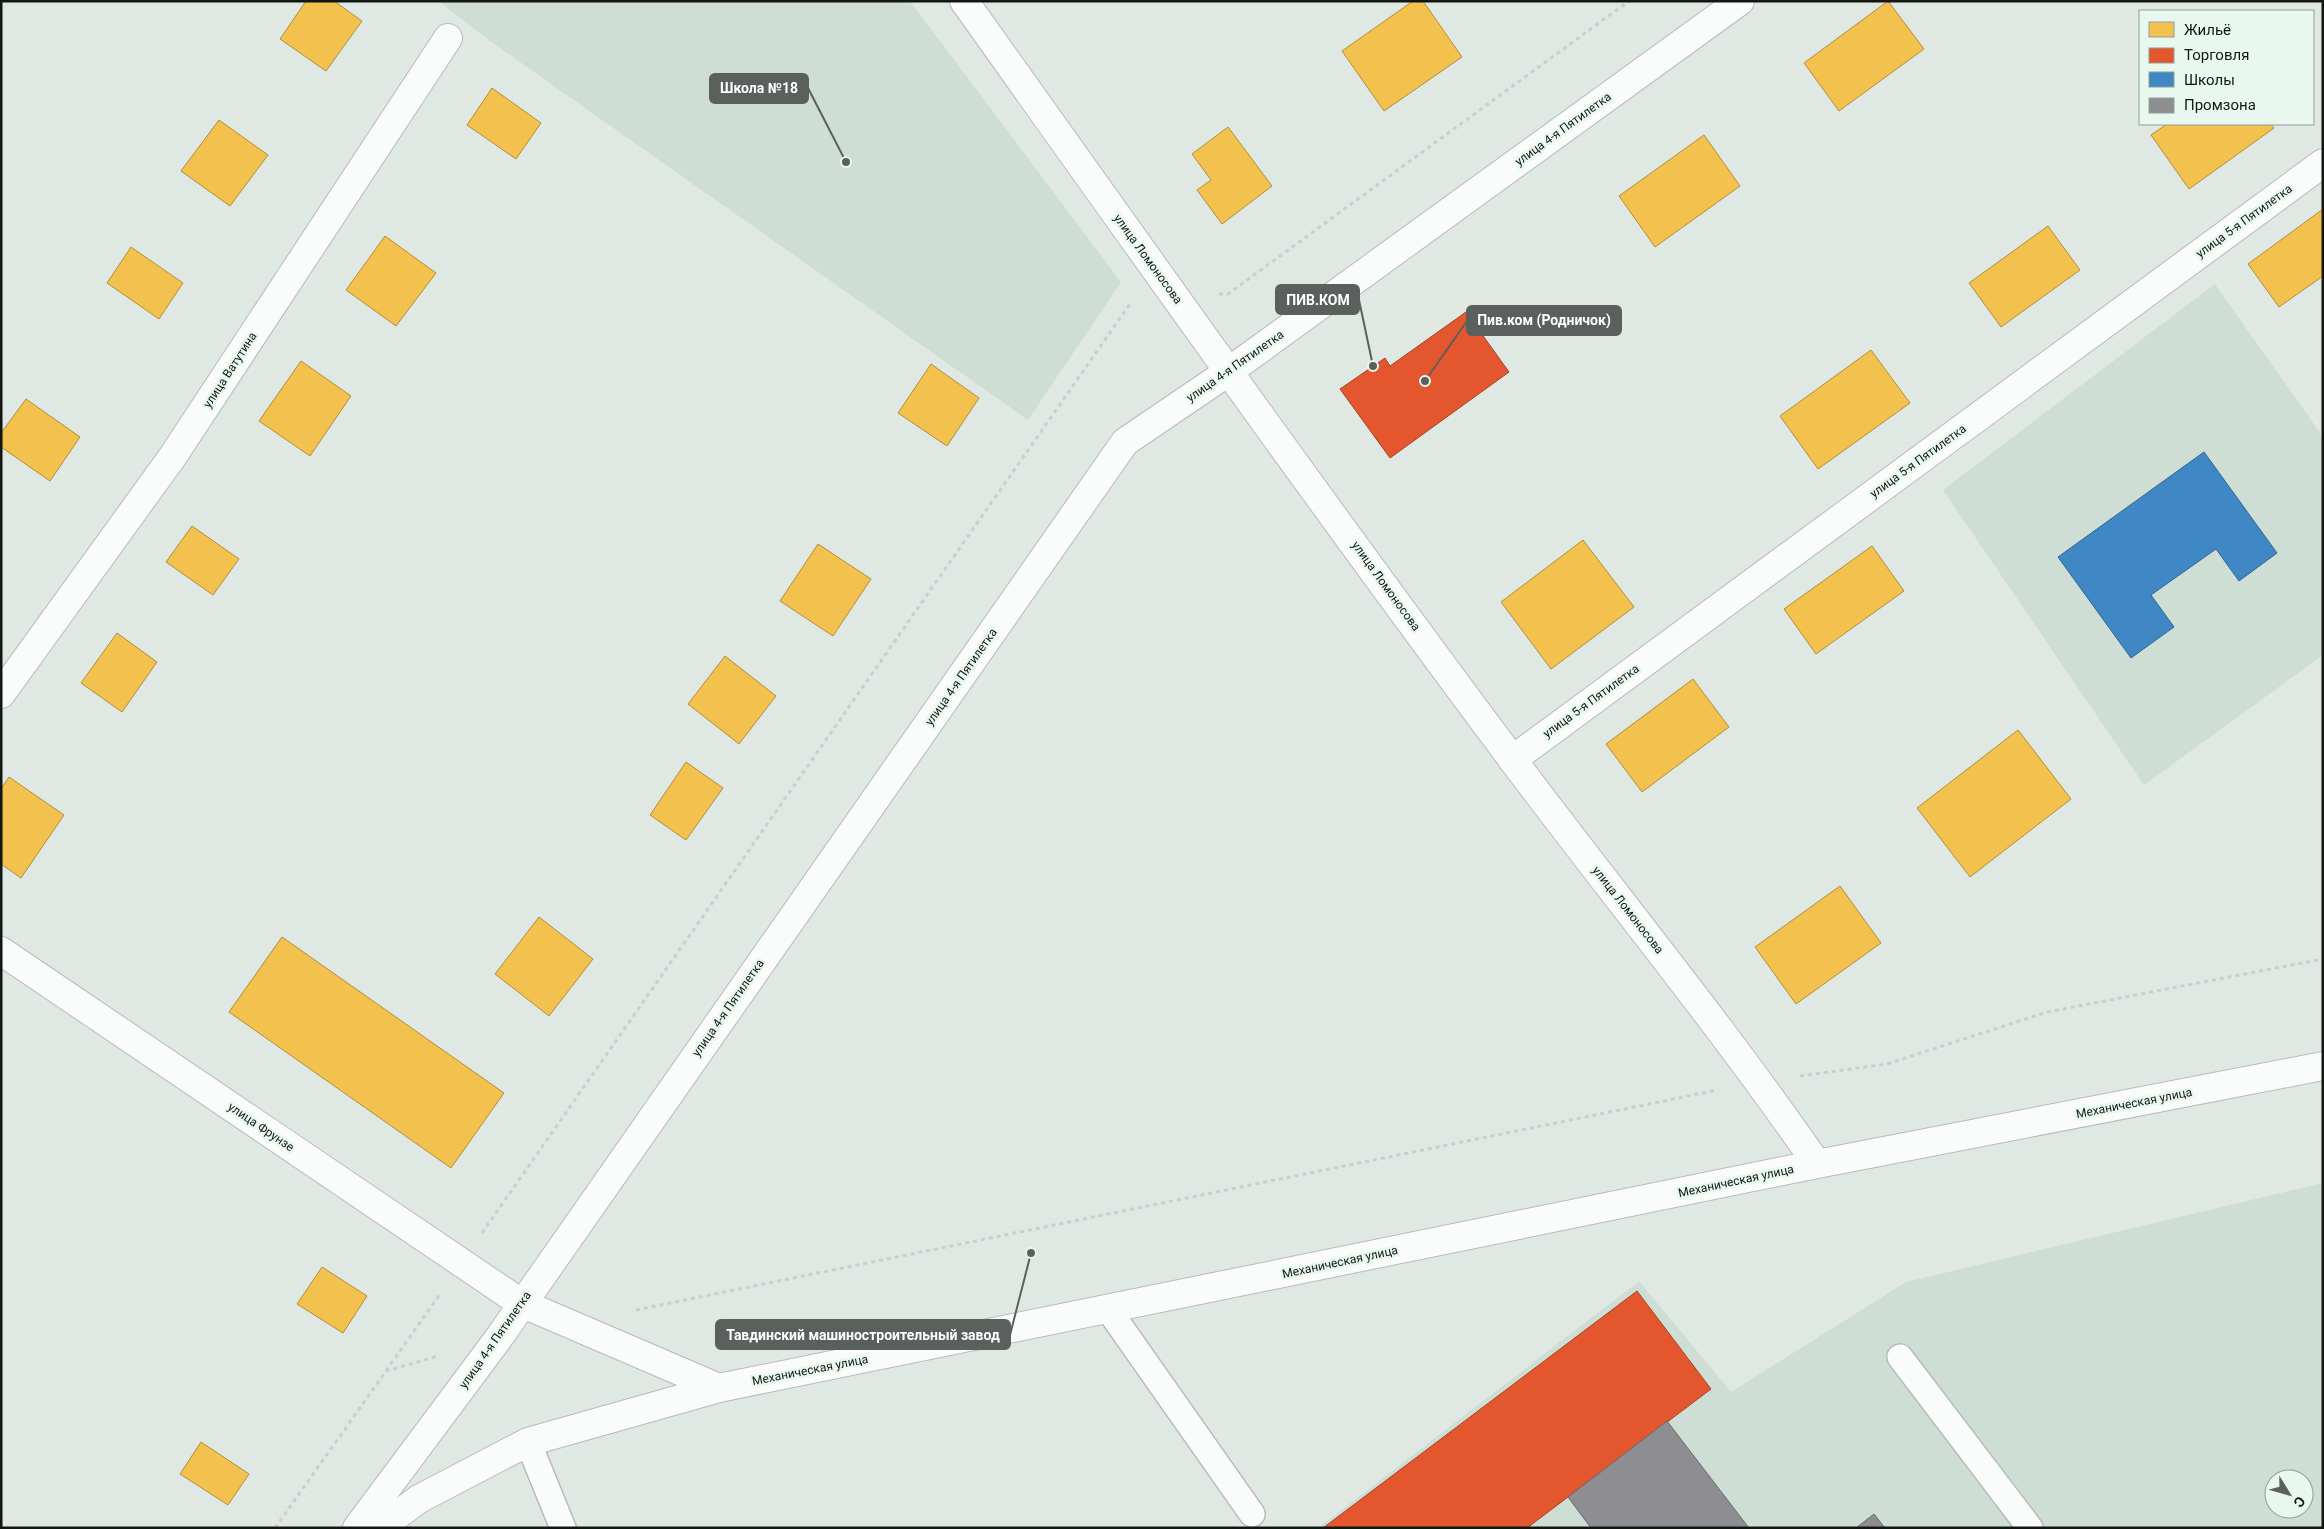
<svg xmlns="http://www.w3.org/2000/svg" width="2324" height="1529" font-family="Roboto,sans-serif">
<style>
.built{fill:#ceded4;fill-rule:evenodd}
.homes{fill:#f2c14e;stroke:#af8e3d}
.shops{fill:#e4572e;stroke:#a54426}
.schools{fill:#3f88c5;stroke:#326690}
.industry{fill:#8d8d92;stroke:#686a6c}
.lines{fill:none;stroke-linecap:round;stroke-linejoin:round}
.service-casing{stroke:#b6bcb9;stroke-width:28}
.minor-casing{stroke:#b6bcb9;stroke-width:30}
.tertiary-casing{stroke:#b6bcb9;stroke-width:30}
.primary-casing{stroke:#b6bcb9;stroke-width:30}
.path{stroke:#cccecd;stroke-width:3;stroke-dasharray:4 4;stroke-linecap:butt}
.service{stroke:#fafcfb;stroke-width:25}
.minor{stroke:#fafcfb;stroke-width:28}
.tertiary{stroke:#fafcfb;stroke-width:28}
.primary{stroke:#fafcfb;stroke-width:28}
.labels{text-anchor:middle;stroke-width:5;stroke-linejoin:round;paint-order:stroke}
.street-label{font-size:12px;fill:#121714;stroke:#e9f8ef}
.leader{fill:none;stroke:#5a605c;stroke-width:2}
.callout-dot{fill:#5a605c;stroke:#e9f8ef;stroke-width:2}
.callout{fill:#5a605c;stroke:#5a605c;stroke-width:2}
.callout-label{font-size:14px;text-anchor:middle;font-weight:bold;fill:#fff}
</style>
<rect width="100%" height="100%" fill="#e0e8e3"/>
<path class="built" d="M438,1H910L1121,282L1028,420L490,41Z
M2215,284L2323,437V655L2144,785L1943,490Z
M2323,1183V1528H1318L1639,1281L1731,1392L1906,1282ZM2274,1479H2304V1509H2274Z"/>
<path class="homes" d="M306,1H334L362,21L326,71L280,39Z
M1413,1H1423L1462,57L1384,111L1342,51Z
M1888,1L1924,49L1839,111L1804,63Z
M492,88L541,123L516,159L467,125Z
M219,120L268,155L230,206L181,171Z
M2167,124H2271L2274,128L2189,189L2151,135Z
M1228,127L1272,186L1222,224L1197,190L1211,180L1192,154Z
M1704,135L1740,186L1655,247L1619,196Z
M2323,209V276L2279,307L2248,264Z
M2048,226L2080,270L2001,327L1969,283Z
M385,236L436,273L396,326L346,290Z
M131,247L183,283L159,319L107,283Z
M1871,350L1910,403L1818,469L1780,416Z
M301,361L351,396L310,456L259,421Z
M931,364L979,398L947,446L898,413Z
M26,399L80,437L50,481L1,447V433Z
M192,526L239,559L213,595L166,562Z
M1583,540L1634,607L1551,669L1501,602Z
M818,544L871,579L833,636L780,601Z
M1872,546L1904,591L1816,654L1784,609Z
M117,633L157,662L122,712L81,683Z
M725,656L776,696L739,744L688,704Z
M1693,679L1729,727L1642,792L1606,744Z
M2018,730L2071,799L1970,877L1917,808Z
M686,762L723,788L686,840L650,815Z
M9,777L64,815L21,878L1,864V789Z
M1840,886L1881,943L1796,1004L1755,947Z
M539,917L593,959L549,1016L495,974Z
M282,937L504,1093L451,1168L229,1012Z
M322,1267L367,1296L343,1333L297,1304Z
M201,1442L249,1474L228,1505L180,1474Z"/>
<path class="shops" d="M1466,312L1509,372L1390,458L1340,389L1385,358L1390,366Z
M1637,1291L1711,1389L1568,1497L1527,1528H1323Z"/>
<path class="schools" d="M2204,452L2277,553L2239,581L2216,549L2151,595L2174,627L2131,658L2058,557Z"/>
<path class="industry" d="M1667,1421L1749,1528H1591L1568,1497Z
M1874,1514L1885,1528H1856Z"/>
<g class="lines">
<defs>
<path id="service" d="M1108,1309L1252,1514
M1900,1357L2030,1528
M528,1442L563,1528"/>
<path id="minor" d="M964,1C1145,255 1325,509 1512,759C1613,894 1721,1025 1817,1164
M1,694L173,456L448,38
M1512,760L2323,163
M1,951L521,1303"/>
<path id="tertiary" d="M521,1303L719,1388
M357,1528L498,1339L1125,442L1228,372L1740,1"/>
<path id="primary" d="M380,1528L419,1499L528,1442L719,1388L1817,1164L2323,1066"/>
</defs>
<use href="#service" class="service-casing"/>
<use href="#minor" class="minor-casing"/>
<use href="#tertiary" class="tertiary-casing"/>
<use href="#primary" class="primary-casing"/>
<path class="path" d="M1219,294H1228L1629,1
M1800,1076L1887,1064L2047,1012L2323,959
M482,1233L1132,301
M636,1310L1718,1090
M386,1371L440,1294
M275,1528L386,1371L438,1356"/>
<use href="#service" class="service"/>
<use href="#minor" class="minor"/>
<use href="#tertiary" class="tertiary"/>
<use href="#primary" class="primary"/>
</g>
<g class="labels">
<g class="street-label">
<text transform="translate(1563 129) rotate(-36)" y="4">улица 4-я Пятилетка</text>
<text transform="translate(2244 221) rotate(-36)" y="4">улица 5-я Пятилетка</text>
<text transform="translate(1148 259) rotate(54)" y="4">улица Ломоносова</text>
<text transform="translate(1235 366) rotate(-35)" y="4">улица 4-я Пятилетка</text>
<text transform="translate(230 370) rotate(-57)" y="4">улица Ватутина</text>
<text transform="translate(1918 461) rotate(-36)" y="4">улица 5-я Пятилетка</text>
<text transform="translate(1386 586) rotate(54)" y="4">улица Ломоносова</text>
<text transform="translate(961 677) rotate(-55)" y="4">улица 4-я Пятилетка</text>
<text transform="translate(1591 701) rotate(-36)" y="4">улица 5-я Пятилетка</text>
<text transform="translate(1628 910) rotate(52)" y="4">улица Ломоносова</text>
<text transform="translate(728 1008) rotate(-55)" y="4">улица 4-я Пятилетка</text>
<text transform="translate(2134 1103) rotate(-11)" y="4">Механическая улица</text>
<text transform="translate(261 1127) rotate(34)" y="4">улица Фрунзе</text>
<text transform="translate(1736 1181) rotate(-12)" y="4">Механическая улица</text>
<text transform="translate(1340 1262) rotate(-12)" y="4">Механическая улица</text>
<text transform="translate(495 1340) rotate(-55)" y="4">улица 4-я Пятилетка</text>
<text transform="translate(810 1370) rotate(-11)" y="4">Механическая улица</text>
</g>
</g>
<path class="leader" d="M846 162L808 88M1373 366L1359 300M1425 381L1467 321M1031 1253L1010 1335"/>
<g class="callout-dot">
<circle cx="846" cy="162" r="5"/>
<circle cx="1373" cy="366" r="5"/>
<circle cx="1425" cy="381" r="5"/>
<circle cx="1031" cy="1253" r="5"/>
</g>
<g class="callout">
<rect x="710" y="74" width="98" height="29" rx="5"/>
<rect x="1276" y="285" width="83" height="29" rx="5"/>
<rect x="1467" y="306" width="154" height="29" rx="5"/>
<rect x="716" y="1320" width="294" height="29" rx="5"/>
</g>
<g class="callout-label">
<text x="759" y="93">Школа №18</text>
<text x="1318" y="305">ПИВ.КОМ</text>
<text x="1544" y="325">Пив.ком (Родничок)</text>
<text x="863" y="1340">Тавдинский машиностроительный завод</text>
</g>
<rect width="2324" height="1529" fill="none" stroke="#121714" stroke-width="5"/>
<rect x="2139" y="10" width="175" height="115" fill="#e9f8ef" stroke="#939e97"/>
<rect x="2149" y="22" width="25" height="15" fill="#f2c14e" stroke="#939e97"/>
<text x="2184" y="35" font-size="15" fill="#121714">Жильё</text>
<rect x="2149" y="48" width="25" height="15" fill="#e4572e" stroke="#939e97"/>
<text x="2184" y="60" font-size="15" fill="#121714">Торговля</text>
<rect x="2149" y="72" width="25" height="15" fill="#3f88c5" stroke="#939e97"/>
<text x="2184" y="85" font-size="15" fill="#121714">Школы</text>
<rect x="2149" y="98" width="25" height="15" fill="#8d8d92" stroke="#939e97"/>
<text x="2184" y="110" font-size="15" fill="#121714">Промзона</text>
<g transform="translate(2289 1494) rotate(127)"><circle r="24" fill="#e9f8ef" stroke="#939e97"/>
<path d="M0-4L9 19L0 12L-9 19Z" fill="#5a605c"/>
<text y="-8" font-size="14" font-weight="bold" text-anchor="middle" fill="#121714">С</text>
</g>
</svg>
